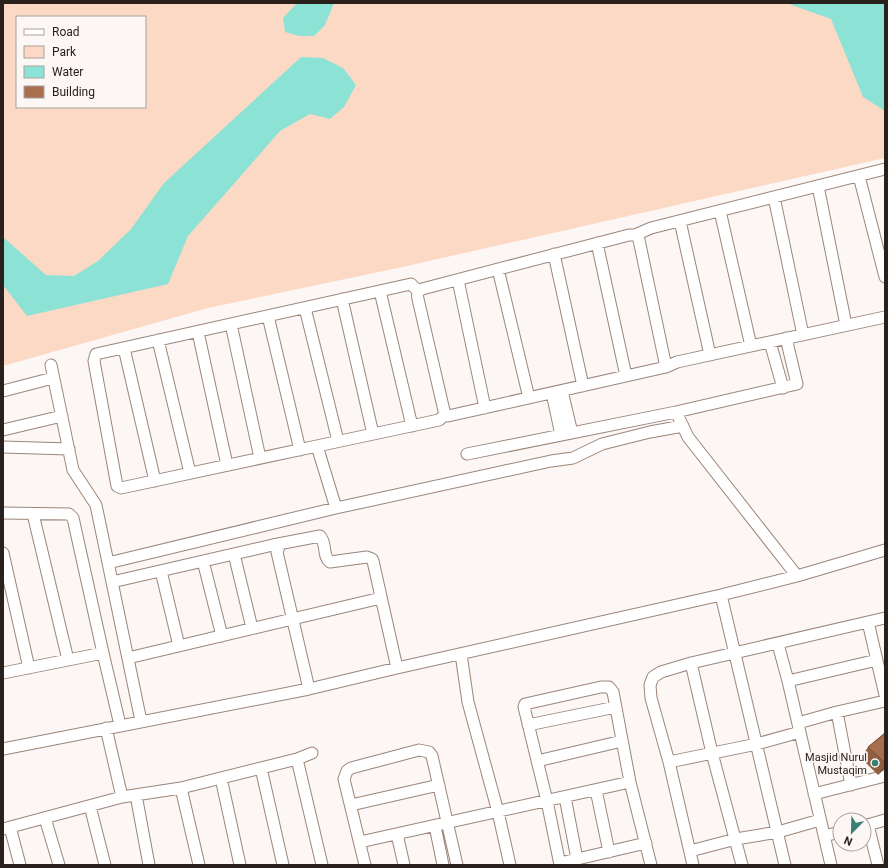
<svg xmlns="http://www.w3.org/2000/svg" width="888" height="868" font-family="Roboto,sans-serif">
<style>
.green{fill:#fcd9c5;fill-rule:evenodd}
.water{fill:#8ce2d5}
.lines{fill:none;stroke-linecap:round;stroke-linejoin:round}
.minor-casing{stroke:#9c8578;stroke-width:13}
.minor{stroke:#fff;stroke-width:11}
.wall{fill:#905f42}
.shaded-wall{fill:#754e36}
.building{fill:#a76f4d;stroke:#754e36}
.poi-dot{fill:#397f75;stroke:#fcf7f4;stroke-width:1.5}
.labels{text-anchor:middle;stroke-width:3.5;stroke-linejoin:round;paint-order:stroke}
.poi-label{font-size:11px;fill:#2a211c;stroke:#fcf7f4;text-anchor:end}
</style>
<rect width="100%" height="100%" fill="#fcf7f4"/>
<path class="green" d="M3,3H885V158L398,268L208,308L3,366ZM17,17H145V107H17Z"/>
<path class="water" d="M297,3H334L325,25L314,36H299L285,32L283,18Z
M786,3H885V111L863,97L831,19Z
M301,57L323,58L343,68L356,85L344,107L330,119L310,114L280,131L188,236L168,284L27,316L3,285V237L46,275L74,276L98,261L131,229L164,183Z"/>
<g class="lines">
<defs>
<path id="minor" d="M859,176L885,277
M818,186L846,325
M774,197L803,335
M720,211L751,346
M680,221L710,355
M629,235H635L638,236L639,240L666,367L448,416L445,415L418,299C417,294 417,292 422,289Z
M635,235L651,228L885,169
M597,243L626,376
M554,254L583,386
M498,269L529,398
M458,280L485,408
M380,291L412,426
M342,299L373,434
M305,308L338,441
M268,316L300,450
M231,324L260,458
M198,332L227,465
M158,340L190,473
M770,342L783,388
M124,348L155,481
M51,365L73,470L96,505L141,721
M666,367L677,362L885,317
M3,391L53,378
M562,391L572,433
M552,393L561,435
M676,412L797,384L786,338
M3,430L62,416
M317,446L439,420L445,415
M3,447L69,449
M467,454L676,412L688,437L797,576
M336,508L551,461L573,458L602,444L650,432L683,426
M3,513L69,514L73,518L103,653L3,673
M33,514L68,660
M280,544L277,552L309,689
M3,553L29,668
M234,554L252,628
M203,561L222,636
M108,563L336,508L317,446L121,488L117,486L94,361L96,354L411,284L418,291
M161,571L179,646
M112,582L273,545L320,536C327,543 322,556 330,562L367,557L372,559L373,561L397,668
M721,595L785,865
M868,622L885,695
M778,644L788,681L831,865
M103,653L120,725
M461,654L468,702L498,812L510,865
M128,658L381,598
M691,663L712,753L742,865
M788,681L877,660
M837,712L851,785
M798,723L837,712L885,701
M528,725L616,707
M106,728L122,797
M3,749L309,689L397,668L721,595L797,576L885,550
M312,753L297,759L322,865
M537,761L622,741
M669,762L757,744L800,732
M261,768L283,865
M221,778L240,865
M181,788L199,865
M596,790L609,852
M814,794L885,776
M136,795L149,865
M565,797L577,859
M351,805L439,785
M90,806L105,865
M45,818L59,865
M868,825L878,865
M435,826L443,865
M864,826L885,820
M10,827L20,865
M3,829L122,797L181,788L297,759
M397,834L404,865
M824,836L840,832
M360,842L630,782
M690,851L736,839L778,832L820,820
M560,863L646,843
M365,865L344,779L347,771L351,768L419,750L429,752L432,756L457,865
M560,865L547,801L524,707L525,704L601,687H609L613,692L630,782L651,865
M693,865L669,762L651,698L650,685L653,677L661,672L691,663L885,618"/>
</defs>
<use href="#minor" class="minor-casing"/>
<use href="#minor" class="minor"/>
</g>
<path class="wall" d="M885,733V768L878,775L861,758L868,747Z"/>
<path class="shaded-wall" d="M885,765V768L878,775Z"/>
<path class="building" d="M885,733V763L868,747Z"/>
<circle class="poi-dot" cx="875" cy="763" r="4"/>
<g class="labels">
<g class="poi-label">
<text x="867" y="761">Masjid Nurul<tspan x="867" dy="13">Mustaqim</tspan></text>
</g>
</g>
<rect width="888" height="868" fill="none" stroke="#2a211c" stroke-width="8"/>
<rect x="16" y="16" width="130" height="92" fill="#fcf7f4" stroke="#a8a19e"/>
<rect x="24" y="29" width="20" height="6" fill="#ffffff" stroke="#a8a19e"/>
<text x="52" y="36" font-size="12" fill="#2a211c">Road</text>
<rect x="24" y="46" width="20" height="12" fill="#fcd9c5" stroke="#a8a19e"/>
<text x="52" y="56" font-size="12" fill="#2a211c">Park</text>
<rect x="24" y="66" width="20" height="12" fill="#8ce2d5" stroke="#a8a19e"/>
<text x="52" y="76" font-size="12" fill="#2a211c">Water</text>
<rect x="24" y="86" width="20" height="12" fill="#a76f4d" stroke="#a8a19e"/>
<text x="52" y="96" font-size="12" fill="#2a211c">Building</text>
<g transform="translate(852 832) rotate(203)"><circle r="19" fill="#fcf7f4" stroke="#a8a19e"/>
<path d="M0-3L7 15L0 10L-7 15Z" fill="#397f75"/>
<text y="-6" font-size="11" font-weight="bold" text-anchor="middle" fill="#2a211c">N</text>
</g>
</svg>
